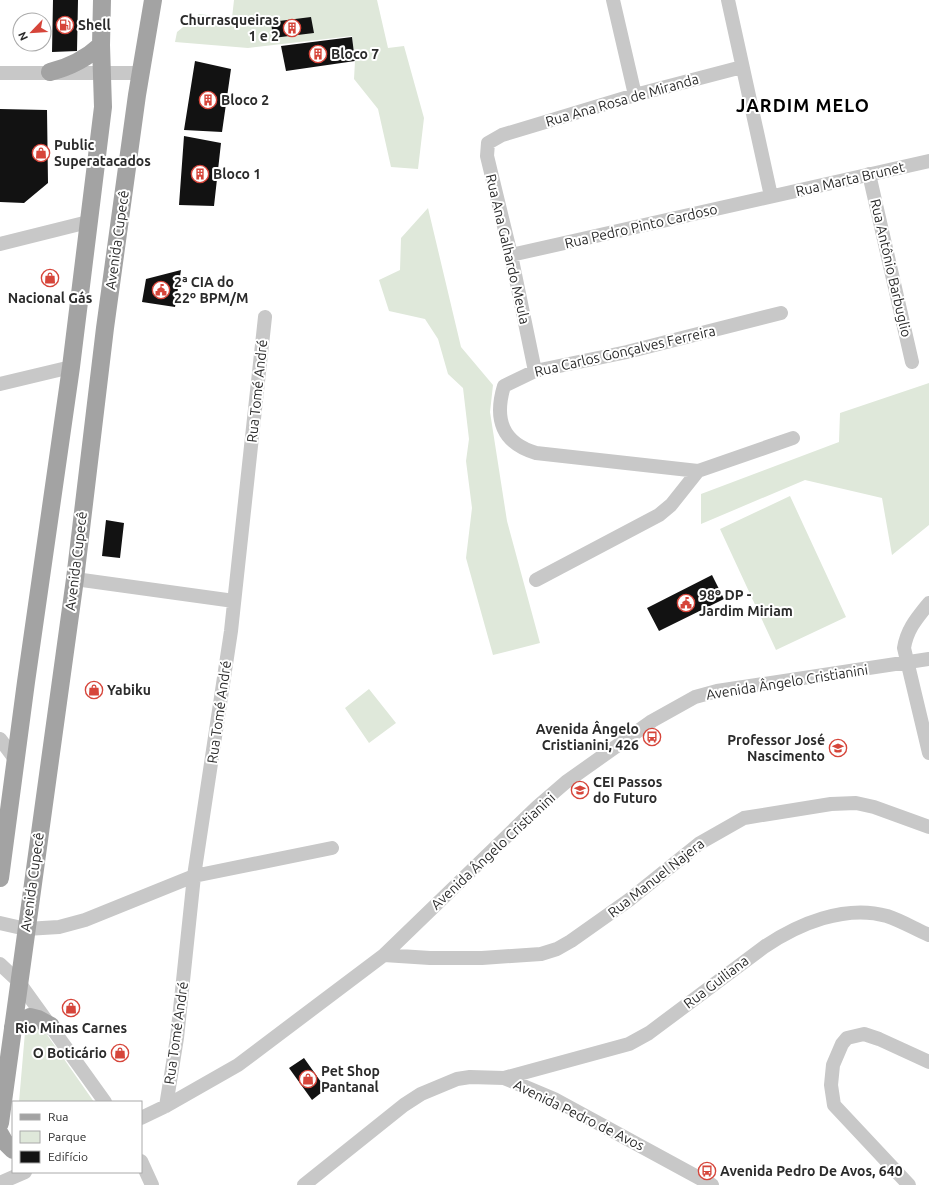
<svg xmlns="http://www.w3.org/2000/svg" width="929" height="1185" font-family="Ubuntu,sans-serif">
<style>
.green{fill:#dfe8da}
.building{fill:#121212}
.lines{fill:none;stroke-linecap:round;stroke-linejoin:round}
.minor{stroke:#c8c8c8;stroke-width:14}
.major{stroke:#a3a3a3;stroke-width:18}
.labels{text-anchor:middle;stroke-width:4;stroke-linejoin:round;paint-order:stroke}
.poi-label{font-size:14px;font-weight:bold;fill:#2b2b2b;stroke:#fff;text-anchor:start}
.street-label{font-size:14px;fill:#2b2b2b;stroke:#fff}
.district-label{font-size:18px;font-weight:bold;letter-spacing:1px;fill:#000;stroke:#fff}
</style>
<rect width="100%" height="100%" fill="#fff"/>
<path class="green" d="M234,0H377L388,48L404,46L424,118L418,169L391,167L378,109L354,79L355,61L352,36L248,48L175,42L177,32L199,14L232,18Z
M428,208L461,347L493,385L490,412L507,521L540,643L493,655L466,558L472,508L466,461L469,439L463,388L448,374L438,339L425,319L389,311L379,280L400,270L401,238Z
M929,383V525L892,555L882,498L805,480L701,524V494L839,442L840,413Z
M790,496L846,617L776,650L720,529Z
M369,689L396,723L369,743L345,708Z
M31,1026L43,1029L94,1102H19L25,1032Z"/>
<path class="building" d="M53,0H78L77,51L52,52Z
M311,17L314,33L273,38L271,22Z
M352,37L355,61L286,71L281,46Z
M195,61L231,69L222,132L184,130Z
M0,109L47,110L48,183L24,203L0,202Z
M184,136L221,143L214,206L179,205Z
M181,270L175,307L142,302L146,279Z
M106,520L124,523L120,558L102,556Z
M712,575L724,599L659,631L647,608Z
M304,1058L326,1089L312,1100L289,1068Z"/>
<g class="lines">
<path class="minor" d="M613,0L635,95
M728,0L771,196
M0,73H142
M869,174L912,362
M0,244L88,222
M511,255L929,161
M535,371L511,255L487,156L488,143L502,135L635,95L742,67
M0,384L71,367
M698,471L536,453C502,443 494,419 504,386L535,371L627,352L781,313
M75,579L234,601
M536,580L659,515L671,505L698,471L793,438
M929,603C917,618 907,629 904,648L929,753
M0,739L15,759
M0,923L26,929L59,927L85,920L194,876L332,848
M384,955L430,958H482L541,954L557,949L571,941L629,900L700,843L744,818L831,804L856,803L874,807L929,827
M0,964L18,981L105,1102
M504,1078L629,1044L649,1033L764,947C798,924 845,904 887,916C902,921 915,929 929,935
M166,1106L177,1038L194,876L231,631L265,317
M141,1118L166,1106L238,1065L384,955L537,807L566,782L652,721L695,697L717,691L929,659
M141,1161L152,1185
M0,1183L25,1172
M304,1185L404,1105L421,1094L457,1079L470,1077L504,1078L554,1099L712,1185
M909,1185L834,1105L831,1085L833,1065L842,1044L847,1038L864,1034L879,1039L929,1062"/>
<path class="major" d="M50,72C70,67 86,59 101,45
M0,878L26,682L71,367L103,107L101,45L102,0
M13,1027L30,1017L38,1019L51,1026
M0,1123L75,579L105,328L137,95L153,0
M0,1134L4,1141L13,1150"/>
</g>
<defs>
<symbol id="fuel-ring" viewBox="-11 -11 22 22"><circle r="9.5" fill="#fff" stroke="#d6453a" stroke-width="1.5"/><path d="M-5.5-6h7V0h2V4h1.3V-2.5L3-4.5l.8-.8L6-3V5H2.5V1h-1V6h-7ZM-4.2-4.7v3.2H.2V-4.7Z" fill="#d6453a"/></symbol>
<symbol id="building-ring" viewBox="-11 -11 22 22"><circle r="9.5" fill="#fff" stroke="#d6453a" stroke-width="1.5"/><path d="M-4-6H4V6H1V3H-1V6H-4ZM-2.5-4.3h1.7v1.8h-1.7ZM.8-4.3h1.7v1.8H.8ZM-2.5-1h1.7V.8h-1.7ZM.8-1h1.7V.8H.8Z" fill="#d6453a"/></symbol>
<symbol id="shop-ring" viewBox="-11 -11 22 22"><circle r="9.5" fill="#fff" stroke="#d6453a" stroke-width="1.5"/><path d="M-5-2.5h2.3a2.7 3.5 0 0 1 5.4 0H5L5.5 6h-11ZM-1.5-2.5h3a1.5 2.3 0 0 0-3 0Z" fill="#d6453a"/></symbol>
<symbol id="civic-ring" viewBox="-11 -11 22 22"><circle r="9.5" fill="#fff" stroke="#d6453a" stroke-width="1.5"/><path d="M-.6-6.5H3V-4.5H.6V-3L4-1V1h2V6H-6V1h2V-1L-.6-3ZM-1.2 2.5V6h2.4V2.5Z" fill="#d6453a"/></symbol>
<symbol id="bus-ring" viewBox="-11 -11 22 22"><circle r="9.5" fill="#fff" stroke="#d6453a" stroke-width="1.5"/><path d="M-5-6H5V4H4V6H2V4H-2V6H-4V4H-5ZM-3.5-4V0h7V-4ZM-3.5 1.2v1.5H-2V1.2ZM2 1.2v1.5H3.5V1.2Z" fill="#d6453a"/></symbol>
<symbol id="school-ring" viewBox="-11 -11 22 22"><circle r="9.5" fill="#fff" stroke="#d6453a" stroke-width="1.5"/><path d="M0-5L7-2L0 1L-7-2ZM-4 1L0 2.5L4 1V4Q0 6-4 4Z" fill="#d6453a"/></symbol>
</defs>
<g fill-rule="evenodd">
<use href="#fuel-ring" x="55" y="15" width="20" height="20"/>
<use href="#building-ring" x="282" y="18" width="20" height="20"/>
<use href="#building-ring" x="308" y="44" width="20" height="20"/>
<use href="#building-ring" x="198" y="90" width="20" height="20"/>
<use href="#shop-ring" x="31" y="143" width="20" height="20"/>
<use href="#building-ring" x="190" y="164" width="20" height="20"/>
<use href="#shop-ring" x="40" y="268" width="20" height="20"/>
<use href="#civic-ring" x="151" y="280" width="20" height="20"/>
<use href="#civic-ring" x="676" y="593" width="20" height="20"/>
<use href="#shop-ring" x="84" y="680" width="20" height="20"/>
<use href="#bus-ring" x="642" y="727" width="20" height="20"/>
<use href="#school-ring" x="828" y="738" width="20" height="20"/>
<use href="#school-ring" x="570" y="780" width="20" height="20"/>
<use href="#shop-ring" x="61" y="998" width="20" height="20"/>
<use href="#shop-ring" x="110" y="1043" width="20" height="20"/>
<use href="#shop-ring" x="298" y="1069" width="20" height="20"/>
<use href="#bus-ring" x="697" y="1161" width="20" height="20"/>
</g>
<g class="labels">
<g class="poi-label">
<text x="279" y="25" text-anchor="end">Churrasqueiras<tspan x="279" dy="16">1 e 2</tspan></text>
<text x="78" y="30">Shell</text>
<text x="331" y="59">Bloco 7</text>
<text x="221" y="105">Bloco 2</text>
<text x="54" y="150">Public<tspan x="54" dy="16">Superatacados</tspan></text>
<text x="213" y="179">Bloco 1</text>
<text x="174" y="287">2ª CIA do<tspan x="174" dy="16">22º BPM/M</tspan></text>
<text x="50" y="303" text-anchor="middle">Nacional Gás</text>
<text x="699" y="600">98º DP -<tspan x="699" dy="16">Jardim Miriam</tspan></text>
<text x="107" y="695">Yabiku</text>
<text x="639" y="734" text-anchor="end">Avenida Ângelo<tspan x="639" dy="16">Cristianini, 426</tspan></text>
<text x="825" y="745" text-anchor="end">Professor José<tspan x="825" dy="16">Nascimento</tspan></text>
<text x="593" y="787">CEI Passos<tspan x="593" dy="16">do Futuro</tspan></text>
<text x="71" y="1033" text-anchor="middle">Rio Minas Carnes</text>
<text x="107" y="1058" text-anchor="end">O Boticário</text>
<text x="321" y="1076">Pet Shop<tspan x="321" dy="16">Pantanal</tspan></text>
<text x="720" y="1176">Avenida Pedro De Avos, 640</text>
</g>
<g class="street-label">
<text transform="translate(622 100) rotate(-16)" y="5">Rua Ana Rosa de Miranda</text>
<text transform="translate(850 179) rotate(-13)" y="5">Rua Marta Brunet</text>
<text transform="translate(641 226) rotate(-13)" y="5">Rua Pedro Pinto Cardoso</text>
<text transform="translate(117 240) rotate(-82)" y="5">Avenida Cupecê</text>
<text transform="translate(508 249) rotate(77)" y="5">Rua Ana Galhardo Meula</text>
<text transform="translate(891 268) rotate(77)" y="5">Rua Antônio Barbuglio</text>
<text transform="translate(625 351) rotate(-13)" y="5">Rua Carlos Gonçalves Ferreira</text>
<text transform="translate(257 391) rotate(-84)" y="5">Rua Tomé André</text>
<text transform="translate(76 561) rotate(-83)" y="5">Avenida Cupecê</text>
<text transform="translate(787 682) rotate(-9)" y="5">Avenida Ângelo Cristianini</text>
<text transform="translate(219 712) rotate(-82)" y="5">Rua Tomé André</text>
<text transform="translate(493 851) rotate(-43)" y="5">Avenida Ângelo Cristianini</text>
<text transform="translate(656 878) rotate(-38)" y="5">Rua Manuel Najera</text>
<text transform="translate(32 882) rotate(-82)" y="5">Avenida Cupecê</text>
<text transform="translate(716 982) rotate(-37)" y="5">Rua Guiliana</text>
<text transform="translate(176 1033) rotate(-82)" y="5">Rua Tomé André</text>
<text transform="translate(579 1115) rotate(26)" y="5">Avenida Pedro de Avos</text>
</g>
<g class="district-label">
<text x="803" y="112">JARDIM MELO</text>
</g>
</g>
<rect x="12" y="1101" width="130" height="72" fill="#ffffff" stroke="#aaaaaa"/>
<rect x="20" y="1114" width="20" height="6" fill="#a3a3a3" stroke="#aaaaaa"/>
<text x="48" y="1121" font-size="12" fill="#2b2b2b">Rua</text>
<rect x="20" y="1131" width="20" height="12" fill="#dfe8da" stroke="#aaaaaa"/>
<text x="48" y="1141" font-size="12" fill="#2b2b2b">Parque</text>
<rect x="20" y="1151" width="20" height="12" fill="#121212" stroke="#aaaaaa"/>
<text x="48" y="1161" font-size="12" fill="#2b2b2b">Edifício</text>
<g transform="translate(32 32) rotate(245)"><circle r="19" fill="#ffffff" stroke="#aaaaaa"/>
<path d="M0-3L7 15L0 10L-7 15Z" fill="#d6453a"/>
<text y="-6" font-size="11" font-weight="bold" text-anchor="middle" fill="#2b2b2b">N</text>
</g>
</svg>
